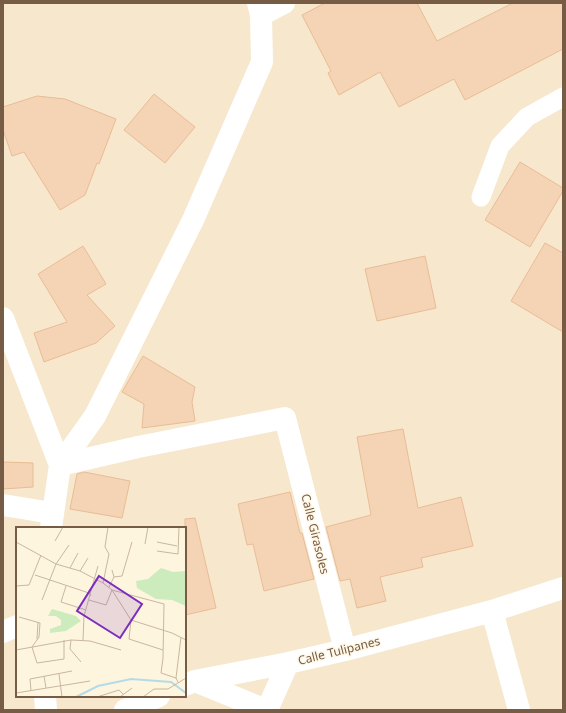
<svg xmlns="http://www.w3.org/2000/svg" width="566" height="713" font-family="'Noto Sans',sans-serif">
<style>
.residential{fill:#f6e7cd;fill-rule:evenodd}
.building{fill:#f5d4b5;stroke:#e9bc95}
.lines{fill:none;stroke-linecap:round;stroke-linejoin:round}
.service{stroke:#fff;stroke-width:19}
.minor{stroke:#fff;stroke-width:22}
.labels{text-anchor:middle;stroke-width:3;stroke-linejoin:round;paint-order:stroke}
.street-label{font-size:12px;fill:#765b45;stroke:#fff8e7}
.inset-river{fill:none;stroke:#b3dce8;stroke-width:2}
.inset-road{fill:none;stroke:#c8b7a1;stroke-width:1}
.view{fill:#7b2cbf;fill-opacity:0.15;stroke:#7b2cbf;stroke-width:2}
.inset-edge{fill:none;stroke:#765b45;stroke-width:2}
</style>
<rect width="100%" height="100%" fill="#fef5df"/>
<path class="residential" d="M3,3H563V710H3ZM17,528H185V696H17Z"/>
<path class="building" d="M325,3H417L437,41L513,3H563V49L465,100L454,79L399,107L380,72L339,95L328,73L331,71L302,15Z
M154,94L195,127L165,163L124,130Z
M37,96L65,99L116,119L99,164L97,163L85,195L60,210L24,152L12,156L3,130V107Z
M520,162L563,188V191L530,247L485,220Z
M545,243L563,253V332L511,301Z
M83,246L106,284L87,295L115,326L96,343L44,362L34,333L67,322L38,274Z
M425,256L436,308L377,321L365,269Z
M143,356L195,387L192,402L195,421L142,428L144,404L122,392Z
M403,429L418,508L461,497L473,546L421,558L423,567L380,577L386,601L357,608L350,579L340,581L326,527L371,515L357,437Z
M3,462L33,463V487L3,489Z
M84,472L130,481L122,518L70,509L77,474Z
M290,492L300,533H302L314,579L264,591L253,544L247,545L238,504Z
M195,518L216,608L185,615V519Z"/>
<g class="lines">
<path class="service" d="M481,197L500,146L527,117L563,97"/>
<path class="minor" d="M261,15L284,3
M3,318L60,465
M60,465L138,447L285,418L345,650
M3,505L52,513
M51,528L60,465L95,416L193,220L262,62L261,15L258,3
M492,611L519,710
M3,632L17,626
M195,681L266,710
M185,685L195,681L288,663L345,650L492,611L563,588
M45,696L46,710
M125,710L159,696
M267,710L288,663"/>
</g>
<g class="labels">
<g class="street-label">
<text transform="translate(315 534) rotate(76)" y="4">Calle Girasoles</text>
<text transform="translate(339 651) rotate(-14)" y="4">Calle Tulipanes</text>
</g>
</g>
<g transform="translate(16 527)">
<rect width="170" height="170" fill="#fef5df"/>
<path d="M145,41L157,45L170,44V79L156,73L140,72L121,61L120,54L132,52ZM36,82L60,89L65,94L50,104L34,106V102L45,98V93L40,89H32Z" fill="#ccecbd"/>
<path class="inset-river" d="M60,170L82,159L115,152L155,155L170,166"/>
<path class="inset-road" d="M39,14L47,0M0,15L40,37L64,44L87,56L96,63L115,93L156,106L170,113M141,15L161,19M129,17L132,0M141,24L162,27L163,0M40,37L53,18M54,41L62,26M64,44L72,31M19,48L73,66L75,69M98,50L106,49L116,15M87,56L93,27L89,20L92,0M0,59L13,58L25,28M50,59L45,75L70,83M93,60L98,50L96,43M96,63L148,77L147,131L145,146L160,151L162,155M26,73L40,37M73,73L90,78L96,63M3,90L24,96L23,110L16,120L21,136L48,132V113M115,93L113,112L147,123M21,112L22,95M55,113L54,122L65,135M67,113L68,89L82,39M0,123L55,113L74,114L105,123M43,147L46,170M28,149L30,161M160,151L165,110M15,164L14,152L56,144M0,166L74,154M81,170L103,163L107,167M104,170L116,161M127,170L138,162H152L170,151"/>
<path class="view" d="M83,49L126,77L104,111L61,84Z"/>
<rect width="170" height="170" class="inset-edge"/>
</g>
<rect width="566" height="713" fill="none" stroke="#765b45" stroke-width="8"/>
</svg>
